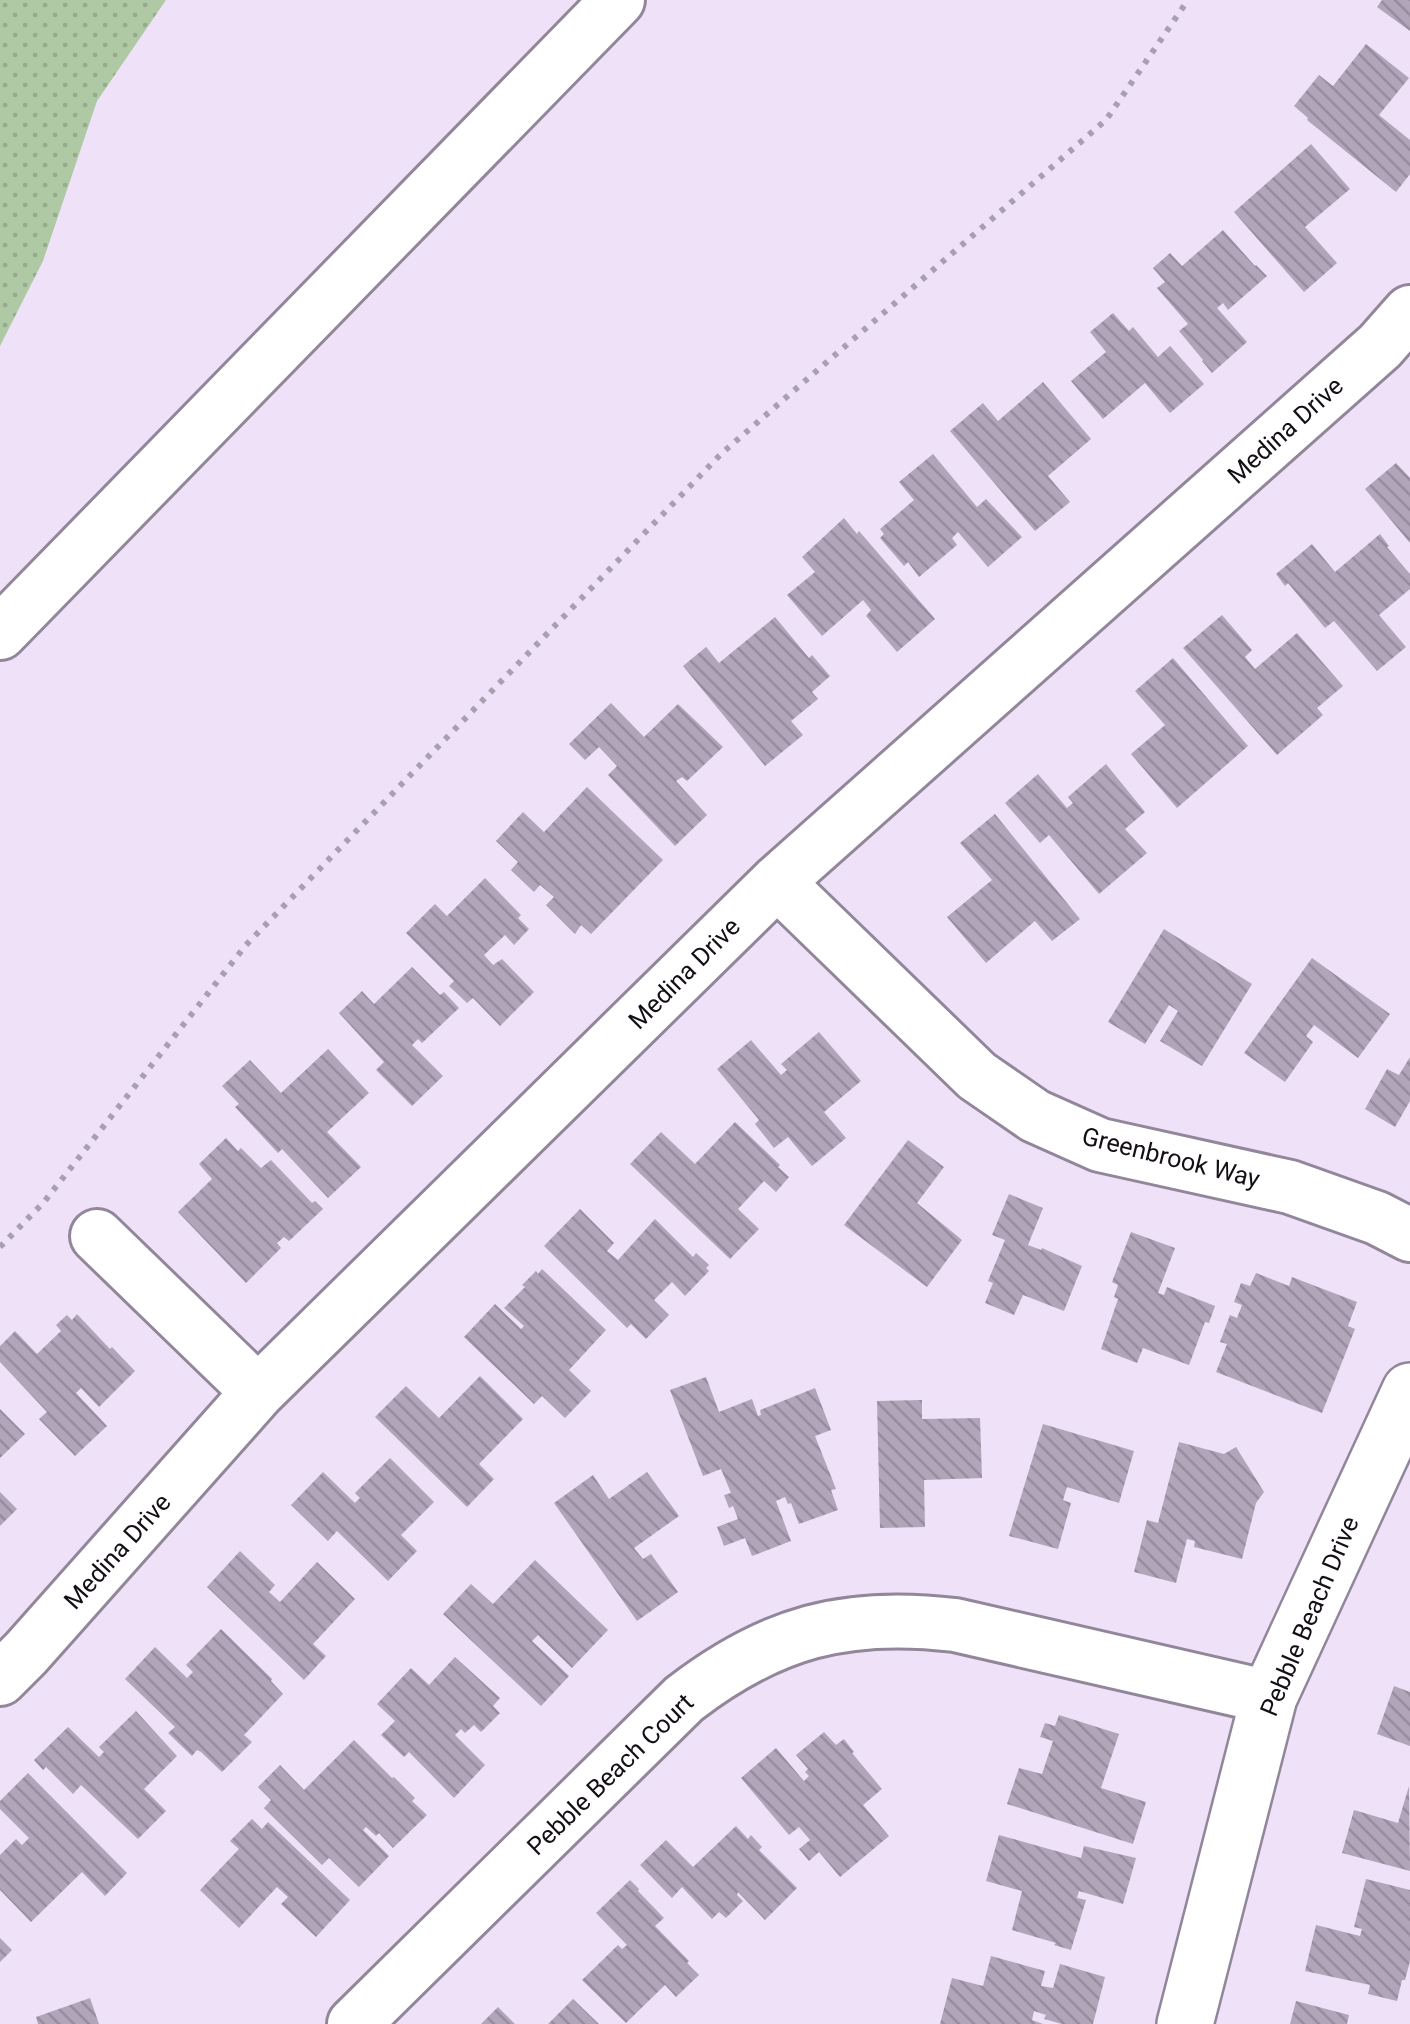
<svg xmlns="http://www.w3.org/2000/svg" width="1410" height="2024" font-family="Roboto,sans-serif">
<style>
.grass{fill:url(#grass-dots)}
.building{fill:url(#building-back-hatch)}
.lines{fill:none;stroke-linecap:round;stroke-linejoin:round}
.street-casing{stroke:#92869a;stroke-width:58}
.secondary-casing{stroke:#92869a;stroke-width:60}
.path{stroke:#aa9fb1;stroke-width:6;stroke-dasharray:5 8;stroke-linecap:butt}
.street{stroke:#fff;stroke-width:52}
.secondary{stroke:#fff;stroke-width:55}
.labels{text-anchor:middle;stroke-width:9;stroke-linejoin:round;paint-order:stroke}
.street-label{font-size:25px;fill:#140f16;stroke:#fff}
</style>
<defs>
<pattern id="grass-dots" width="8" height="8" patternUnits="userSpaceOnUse" patternTransform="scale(2.5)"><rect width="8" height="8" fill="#afc9a5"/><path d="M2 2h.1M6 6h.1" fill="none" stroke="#96ab8d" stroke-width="1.8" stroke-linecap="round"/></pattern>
<pattern id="building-back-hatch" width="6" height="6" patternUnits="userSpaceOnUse" patternTransform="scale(2.5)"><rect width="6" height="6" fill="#b1a5b9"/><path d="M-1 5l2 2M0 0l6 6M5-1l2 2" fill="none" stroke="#978d9e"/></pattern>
</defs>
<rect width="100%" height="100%" fill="#efe2f8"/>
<path class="grass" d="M0,0H166L97,101L43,261L0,346Z"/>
<path class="building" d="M1382,0H1410V31L1377,7Z
M1366,44L1409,78L1379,115L1410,140V174L1396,192L1307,120L1308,118L1294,106L1319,75L1333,86Z
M1311,144L1350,189L1305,227L1337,263L1304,292L1234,212Z
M1223,230L1255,266L1256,265L1267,276L1228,310L1223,303L1217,308L1247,342L1212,373L1202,361L1203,360L1179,331L1188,324L1157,288L1165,282L1153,268L1170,253L1182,266Z
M1113,313L1129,331L1133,327L1158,357L1170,346L1204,384L1170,413L1145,383L1103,419L1071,381L1106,352L1090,332Z
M1043,382L1091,439L1048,476L1070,502L1035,531L950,431L983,403L998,421Z
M933,454L977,507L986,499L1022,537L988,567L958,532L952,538L957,545L919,577L908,562L904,566L880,538L884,534L880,529L914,500L899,482Z
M1396,463L1410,478V543L1365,489Z
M844,518L857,534L859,531L935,619L897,652L866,616L871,610L863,600L822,636L787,595L815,572L802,557Z
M1380,534L1389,546L1387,547L1410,574V589L1379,615L1406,647L1377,671L1334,621L1325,628L1288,583L1285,586L1276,574L1312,544L1335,572Z
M1222,615L1252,650L1245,657L1255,669L1297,633L1343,686L1317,708L1323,715L1277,755L1183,648Z
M775,617L809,658L812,655L830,676L812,692L818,699L791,721L803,735L765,766L683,666L706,647L719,663Z
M1173,658L1248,746L1177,808L1131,754L1165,725L1135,691Z
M611,703L644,737L678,704L723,747L687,781L682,777L676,781L707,815L675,846L608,775L617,766L599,747L585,760L569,744Z
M1106,764L1145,812L1125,829L1147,853L1099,894L1049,835L1040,843L1005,803L1038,774L1067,808L1073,803L1068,797Z
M587,787L663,860L591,934L581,925L575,934L546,905L554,897L540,885L534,892L511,870L518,862L496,841L523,812L544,832Z
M995,814L1080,919L1052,941L1035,921L986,963L947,917L992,880L960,843Z
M485,878L521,915L518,918L529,929L514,945L505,935L484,955L493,965L502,959L534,992L500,1026L473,998L467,1003L449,986L454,981L406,933L435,904L447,916Z
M1164,929L1252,984L1202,1066L1160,1041L1178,1011L1169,1005L1145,1044L1108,1022Z
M1312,958L1390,1014L1358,1058L1314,1025L1306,1036L1313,1042L1285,1082L1244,1053Z
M412,967L440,995L444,992L459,1008L422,1043L418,1039L412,1045L443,1076L412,1106L376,1070L384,1062L339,1013L362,991L374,1004Z
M819,1032L861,1081L824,1112L846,1138L812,1166L788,1137L774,1148L755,1124L759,1120L717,1069L751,1040L781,1075L787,1070L781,1064Z
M328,1049L369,1093L327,1132L361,1167L328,1198L282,1149L278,1153L235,1107L239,1104L222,1086L250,1060L281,1093Z
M1410,1057V1101L1395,1127L1365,1109L1387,1069L1399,1075Z
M735,1122L780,1165L778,1167L789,1177L776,1192L764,1181L738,1209L759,1229L730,1259L630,1164L661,1132L695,1164Z
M226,1138L238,1151L241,1148L261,1168L271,1160L312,1203L315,1201L323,1209L289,1241L284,1237L277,1243L281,1248L246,1283L178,1212L212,1179L199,1164Z
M908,1140L944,1167L917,1203L962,1240L927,1287L844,1225Z
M1009,1194L1043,1208L1028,1245L1041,1250L1042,1248L1082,1266L1064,1311L1023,1295L1014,1315L985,1303L993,1283L988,1281L1005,1240L992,1235Z
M580,1209L614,1243L607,1251L618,1260L655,1219L693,1257L696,1253L709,1265L706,1268L709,1271L685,1296L672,1282L654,1300L669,1315L646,1339L631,1324L627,1328L544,1246Z
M1131,1232L1175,1248L1158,1293L1164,1295L1167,1287L1215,1306L1209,1323L1205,1322L1189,1365L1143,1348L1137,1363L1101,1349L1118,1299L1114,1297L1118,1285L1112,1282Z
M542,1269L606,1330L569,1370L591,1391L565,1418L542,1396L534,1404L464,1337L495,1304L521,1329L524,1326L504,1308L525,1287L522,1285L536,1271L538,1274Z
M1256,1273L1289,1286L1292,1277L1357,1302L1348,1326L1355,1329L1322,1413L1216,1372L1227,1344L1220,1342L1230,1315L1237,1318L1242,1305L1234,1302L1241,1283L1250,1286Z
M77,1314L110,1349L112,1347L135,1371L99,1407L81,1388L76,1393L107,1426L75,1456L39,1419L47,1412L0,1362V1346L15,1331L37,1354L61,1331L56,1325L67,1315L72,1320Z
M480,1376L523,1419L479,1464L494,1479L467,1507L375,1417L406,1386L439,1418Z
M706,1377L719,1412L752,1399L758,1416L761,1415L760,1410L815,1388L831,1430L815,1436L836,1489L831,1490L838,1510L799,1524L791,1503L788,1504L785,1497L776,1501L791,1541L752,1556L745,1538L724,1546L717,1527L738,1519L733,1506L729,1508L724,1495L731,1493L721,1469L703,1476L670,1390Z
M922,1400V1419L980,1418L982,1478L924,1480L925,1527L880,1528L877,1401Z
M0,1409L25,1434L0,1458Z
M1043,1424L1134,1451L1119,1503L1067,1487L1063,1500L1071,1503L1058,1549L1009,1536Z
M1179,1442L1224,1454L1236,1447L1264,1492L1256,1503L1242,1559L1194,1547L1195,1541L1187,1539L1176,1583L1134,1572L1147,1520L1158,1523Z
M390,1458L434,1502L401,1535L417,1551L388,1581L337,1531L328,1541L291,1505L323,1472L355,1503L360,1498L355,1493Z
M647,1472L679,1516L634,1548L643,1559L651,1554L678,1592L637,1621L554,1503L593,1475L609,1499Z
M0,1492L17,1509L0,1526Z
M240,1551L275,1585L269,1592L280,1602L317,1562L355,1599L313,1644L326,1656L304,1680L207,1587Z
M535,1560L608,1630L572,1668L538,1635L532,1641L569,1676L541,1706L443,1614L471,1584L493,1604Z
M221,1629L272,1679L271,1681L283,1694L244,1735L252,1742L222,1772L201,1752L197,1750L192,1756L168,1733L175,1727L125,1679L155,1647L187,1678L193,1672L186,1665Z
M455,1657L500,1698L493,1706L500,1713L481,1732L474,1725L465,1733L461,1729L455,1735L485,1765L454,1798L409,1752L404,1757L381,1735L395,1721L377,1704L411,1668L429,1685Z
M1394,1686L1410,1692V1746L1377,1734Z
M136,1711L177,1756L144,1789L166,1811L138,1839L81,1785L73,1794L46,1767L43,1770L34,1760L68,1727L99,1757L104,1752L99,1747Z
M1059,1715L1119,1734L1101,1788L1146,1802L1133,1844L1007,1804L1019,1768L1042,1774L1053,1741L1040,1737L1045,1723L1055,1726Z
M824,1732L836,1745L844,1739L854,1752L852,1753L882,1789L863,1805L889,1836L840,1877L819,1852L809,1861L799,1849L810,1840L799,1827L789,1835L741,1778L776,1748L804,1781L809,1776L805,1772L808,1769L796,1755Z
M354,1740L392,1778L394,1777L415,1798L412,1801L427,1815L393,1848L379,1833L376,1836L366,1827L363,1830L389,1856L359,1887L329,1858L322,1865L264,1808L271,1800L258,1787L280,1765L304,1790Z
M28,1773L127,1873L105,1896L82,1872L31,1922L0,1890V1855L16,1839L22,1845L29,1838L0,1809V1801Z
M1409,1786L1410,1871L1342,1853L1354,1810L1398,1823Z
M252,1819L262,1829L268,1822L350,1900L316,1937L281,1904L288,1897L277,1887L239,1928L200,1890L239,1849L230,1841Z
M736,1826L748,1839L751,1835L762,1847L759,1850L797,1888L765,1920L738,1892L737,1895L743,1901L726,1918L719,1912L712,1919L682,1887L672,1898L640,1865L666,1840L693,1867Z
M999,1835L1081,1858L1084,1846L1136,1858L1123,1904L1079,1891L1077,1898L1086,1900L1071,1950L1054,1945L1056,1943L1012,1930L1022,1891L986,1881Z
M1366,1879L1410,1890V1961L1405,1980H1402L1397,2001L1368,1994L1370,1985L1305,1971L1316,1925L1360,1936L1362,1929L1354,1927Z
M630,1880L639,1889L638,1891L664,1918L655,1926L689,1961L687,1963L699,1975L676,1997L665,1985L626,2023L582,1980L618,1945L622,1949L627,1945L596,1913Z
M0,1938L12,1950L0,1962Z
M991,1956L1045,1971L1041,1986L1053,1988L1060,1964L1105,1977L1093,2024H1062L1044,2019L1046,2015L1034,2011L1032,2020L1043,2024H940L952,1978L983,1986Z
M90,1998L99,2024H38L36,2017Z
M573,1999L599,2024H548Z
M1296,2001L1349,2015L1347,2024H1290Z
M498,2007L515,2024H481Z"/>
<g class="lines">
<defs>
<path id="street" d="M0,633L618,0
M777,882L977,1076L1035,1116L1100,1145L1290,1187L1377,1218L1410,1235
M97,1236L258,1392
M0,1679L26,1653L258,1392L777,882L1380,346L1410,312
M354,2024L684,1699C771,1632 846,1612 955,1625L1269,1697"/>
<path id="secondary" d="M1185,2024L1269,1697L1410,1391"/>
</defs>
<use href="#street" class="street-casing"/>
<use href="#secondary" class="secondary-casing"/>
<path class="path" d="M0,1247L44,1202L246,945L722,453L1106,120L1188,0"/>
<use href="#street" class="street"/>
<use href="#secondary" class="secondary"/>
</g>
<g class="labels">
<g class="street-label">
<text transform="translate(1285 430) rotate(-42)" y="9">Medina Drive</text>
<text transform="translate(684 973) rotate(-45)" y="9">Medina Drive</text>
<text transform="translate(1171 1157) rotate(14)" y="9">Greenbrook Way</text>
<text transform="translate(117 1551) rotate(-48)" y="9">Medina Drive</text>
<text transform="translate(1309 1616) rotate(-67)" y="9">Pebble Beach Drive</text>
<text transform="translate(610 1774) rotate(-44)" y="9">Pebble Beach Court</text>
</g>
</g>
</svg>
